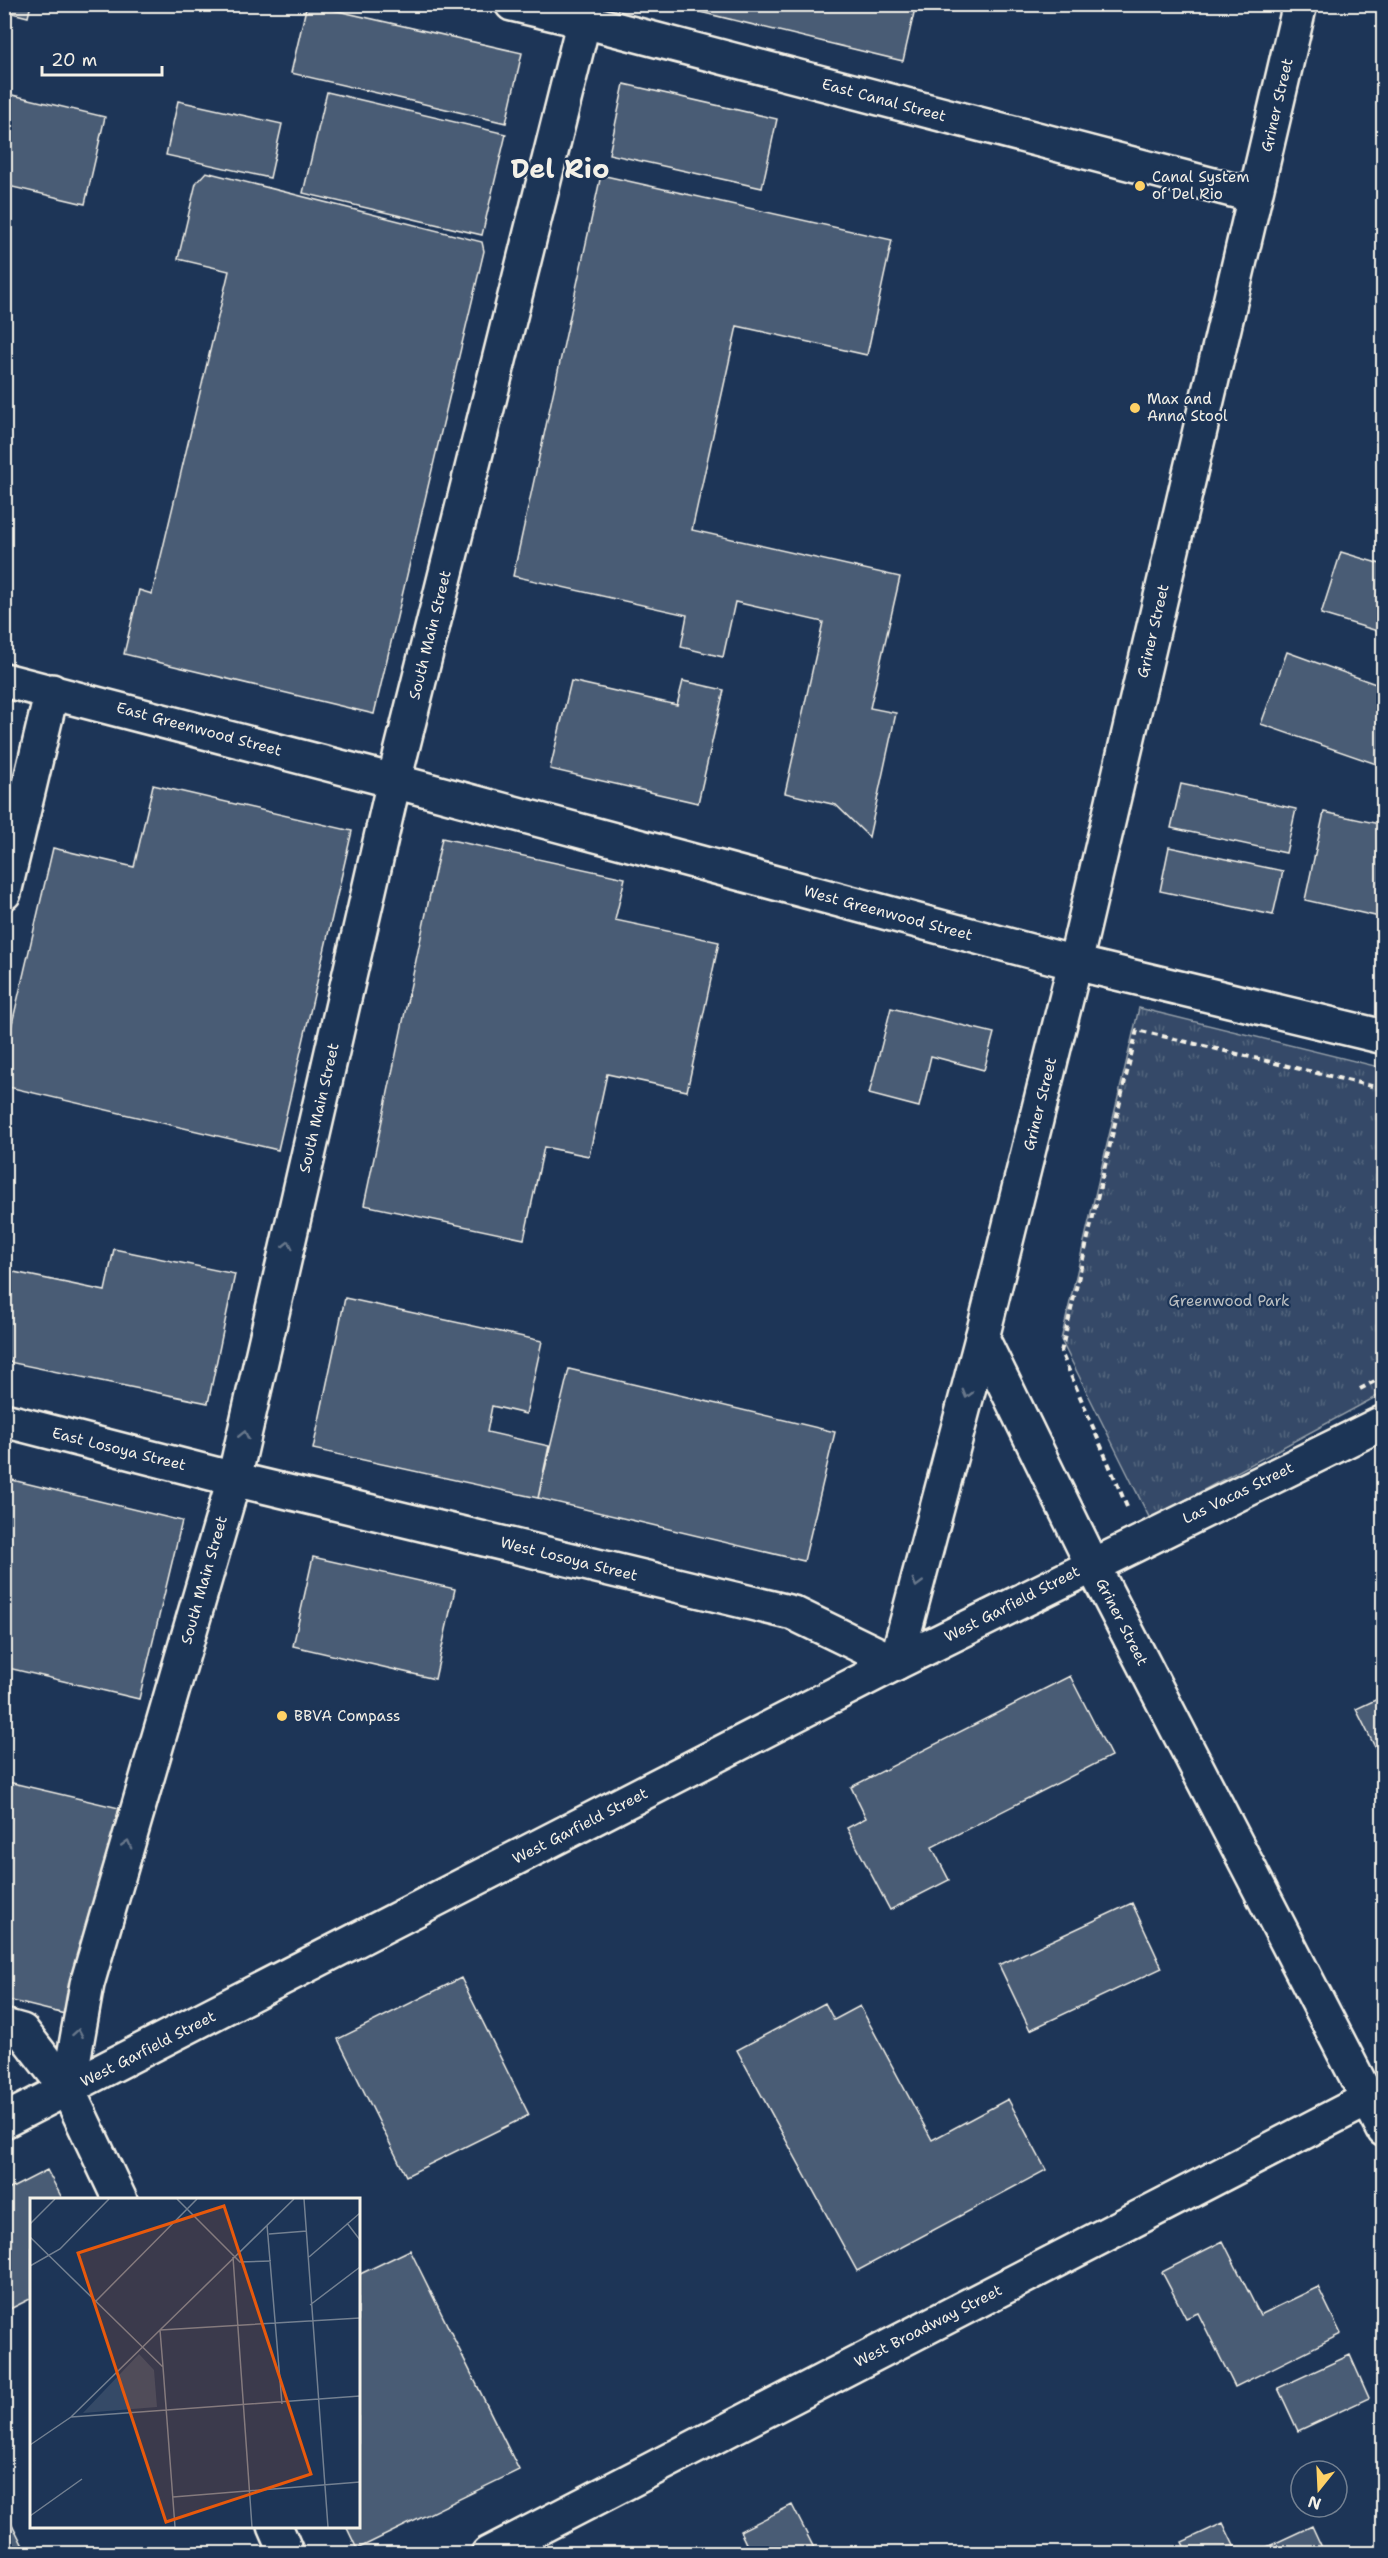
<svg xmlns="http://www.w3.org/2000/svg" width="1388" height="2558" font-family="'Shantell Sans',sans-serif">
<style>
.park{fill:url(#park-tufts);stroke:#949ea8;stroke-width:1.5}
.building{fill:#485b74;stroke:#f4f1e8;stroke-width:1.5}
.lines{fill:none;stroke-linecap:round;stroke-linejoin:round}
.minor-casing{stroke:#f4f1e8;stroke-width:38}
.tertiary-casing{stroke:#f4f1e8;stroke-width:38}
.secondary-casing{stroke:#f4f1e8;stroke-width:38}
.path{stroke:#f4f1e8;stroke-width:4;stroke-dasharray:6 4.5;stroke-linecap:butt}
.minor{stroke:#1d3557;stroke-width:33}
.tertiary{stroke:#1d3557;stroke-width:33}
.secondary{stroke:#1d3557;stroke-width:33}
.oneway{stroke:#68778a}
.poi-dot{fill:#ffd166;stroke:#1d3557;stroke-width:2}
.labels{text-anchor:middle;stroke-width:4.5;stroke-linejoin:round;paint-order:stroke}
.street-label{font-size:15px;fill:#f4f1e8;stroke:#1d3557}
.poi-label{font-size:15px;fill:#f4f1e8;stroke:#1d3557;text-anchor:start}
.park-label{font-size:15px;fill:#bbbfc1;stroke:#1d3557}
.town-label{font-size:27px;font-weight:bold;fill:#f4f1e8;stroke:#1d3557}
.inset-road{fill:none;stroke:#738091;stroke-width:1.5}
.view{fill:#e8590c;fill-opacity:0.15;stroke:#e8590c;stroke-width:3}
.inset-edge{fill:none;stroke:#f4f1e8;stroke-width:3}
</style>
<defs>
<pattern id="park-tufts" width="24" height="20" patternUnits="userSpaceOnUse" patternTransform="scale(1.5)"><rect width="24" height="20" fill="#354a67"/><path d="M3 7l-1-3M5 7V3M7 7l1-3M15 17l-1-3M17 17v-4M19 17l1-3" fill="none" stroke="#53657d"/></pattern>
</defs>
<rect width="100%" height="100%" fill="#1d3557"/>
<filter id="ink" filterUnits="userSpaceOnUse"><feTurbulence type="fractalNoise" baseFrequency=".0167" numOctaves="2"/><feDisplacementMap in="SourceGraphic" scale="12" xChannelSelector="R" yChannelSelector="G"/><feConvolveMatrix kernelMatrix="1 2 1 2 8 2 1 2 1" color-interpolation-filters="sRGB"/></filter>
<g filter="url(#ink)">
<path class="park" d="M1139,1008L1383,1068V1393L1150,1519L1061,1340Z"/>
<path class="building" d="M4,4H31L28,17L4,11Z
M307,4L522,53L506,123L291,73Z
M667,4H916L903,61Z
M624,84L777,119L762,188L609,154Z
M327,92L506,134L482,235L303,193Z
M4,93L105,117L85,204L4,185Z
M178,101L282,124L270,178L166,155Z
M206,172L482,242L484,251L374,714L124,654L139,590L152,594L229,271L178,259L196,183Z
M601,175L892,240L867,355L737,326L692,530L900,577L870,708L896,713L869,837L836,805L785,793L823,622L735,602L723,657L681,647L687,615L513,576Z
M1341,552L1384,565V633L1321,614Z
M1287,652L1384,687L1382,766L1261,724Z
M571,681L677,705L683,681L724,690L698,803L550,769Z
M1181,784L1296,809L1286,853L1171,828Z
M153,785L352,831L278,1150L4,1086V1058L53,848L134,867Z
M1324,812L1384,825V918L1305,900Z
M442,838L625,878L615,920L719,942L687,1091L607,1074L589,1156L544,1147L524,1239L364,1205Z
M1169,847L1283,871L1273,915L1160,891Z
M891,1008L994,1033L984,1070L931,1056L919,1107L869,1094Z
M114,1249L235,1274L208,1403L4,1361V1270L105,1291Z
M345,1298L542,1341L526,1414L492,1406L487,1432L549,1446L538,1498L313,1449Z
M569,1369L835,1432L804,1561L538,1498Z
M4,1478L182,1521L139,1699L4,1667Z
M313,1557L455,1589L435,1679L293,1646Z
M1070,1676L1111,1756L932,1847L949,1880L890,1910L847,1828L866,1818L851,1787Z
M1384,1696V1750L1378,1753L1356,1709Z
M4,1781L119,1808L69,2015L4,1999Z
M1132,1903L1162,1968L1030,2030L999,1965Z
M461,1978L529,2115L406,2176L338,2039Z
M825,2003L834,2020L860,2006L932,2140L1008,2099L1046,2170L857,2271L737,2050Z
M47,2170L63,2200H32V2298L4,2312V2192Z
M1223,2241L1260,2315L1318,2287L1341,2334L1235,2387L1198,2313L1186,2318L1162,2272Z
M410,2250L519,2470L357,2549L346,2526H358V2275Z
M1350,2355L1369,2398L1298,2431L1278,2388Z
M792,2505L817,2554H751L740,2531Z
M4,2508L27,2554H4Z
M1223,2523L1238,2554H1188L1182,2542Z
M1312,2526L1325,2554H1252Z"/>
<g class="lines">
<defs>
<path id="minor" d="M4,680L394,781L1075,963L1384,1037
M4,893L52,691
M4,1420L234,1479L793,1613L896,1663
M1092,1564L1384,2130
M4,2026L22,2031L68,2090
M68,2090L87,1984L234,1479L394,781L588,4
M488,2554L1368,2099"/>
<path id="tertiary" d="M512,4L584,21L1255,196
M1092,1564L982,1338L1075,963L1300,4
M68,2090L120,2200
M275,2526L287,2554"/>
<path id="secondary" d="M896,1663L982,1338
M4,2121L896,1663L1384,1422"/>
</defs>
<use href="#minor" class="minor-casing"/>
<use href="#tertiary" class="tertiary-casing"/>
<use href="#secondary" class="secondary-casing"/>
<path class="path" d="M1360,1389L1384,1376
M1127,1507L1061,1352L1137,1030L1384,1089"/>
<use href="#minor" class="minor"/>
<use href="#tertiary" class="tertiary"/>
<use href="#secondary" class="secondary"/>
</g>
<defs><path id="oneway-chevron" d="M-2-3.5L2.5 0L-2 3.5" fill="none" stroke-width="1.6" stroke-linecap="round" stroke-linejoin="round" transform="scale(1.5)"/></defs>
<g class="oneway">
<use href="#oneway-chevron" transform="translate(288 1245) rotate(-77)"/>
<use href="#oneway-chevron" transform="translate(967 1394) rotate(105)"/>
<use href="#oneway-chevron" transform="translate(244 1435) rotate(-77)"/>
<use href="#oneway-chevron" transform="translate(917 1583) rotate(105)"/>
<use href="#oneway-chevron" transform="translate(127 1844) rotate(-74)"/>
<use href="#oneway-chevron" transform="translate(78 2033) rotate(-80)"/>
</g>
</g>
<g class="poi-dot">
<circle cx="1140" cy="186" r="6"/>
<circle cx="1135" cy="408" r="6"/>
<circle cx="282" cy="1716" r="6"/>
</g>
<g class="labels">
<g class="street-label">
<text transform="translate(884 100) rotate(15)" y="5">East Canal Street</text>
<text transform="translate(1277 105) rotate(-77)" y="5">Griner Street</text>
<text transform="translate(1153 631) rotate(-77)" y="5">Griner Street</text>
<text transform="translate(430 635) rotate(-76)" y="5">South Main Street</text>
<text transform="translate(199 729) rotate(15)" y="5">East Greenwood Street</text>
<text transform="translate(888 913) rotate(15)" y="5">West Greenwood Street</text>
<text transform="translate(1040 1104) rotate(-76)" y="5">Griner Street</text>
<text transform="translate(319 1108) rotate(-77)" y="5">South Main Street</text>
<text transform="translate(119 1449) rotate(14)" y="5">East Losoya Street</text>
<text transform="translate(1238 1493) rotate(-26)" y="5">Las Vacas Street</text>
<text transform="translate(569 1559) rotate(14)" y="5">West Losoya Street</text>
<text transform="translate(204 1580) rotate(-74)" y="5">South Main Street</text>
<text transform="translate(1012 1604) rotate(-27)" y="5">West Garfield Street</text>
<text transform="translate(1122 1622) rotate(63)" y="5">Griner Street</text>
<text transform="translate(580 1826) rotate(-27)" y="5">West Garfield Street</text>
<text transform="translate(148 2049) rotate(-27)" y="5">West Garfield Street</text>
<text transform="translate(928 2326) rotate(-27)" y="5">West Broadway Street</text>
</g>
<g class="poi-label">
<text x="1152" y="182">Canal System<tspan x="1152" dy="17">of Del Rio</tspan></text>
<text x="1147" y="404">Max and<tspan x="1147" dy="17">Anna Stool</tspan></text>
<text x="294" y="1721">BBVA Compass</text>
</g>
<g class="park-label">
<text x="1229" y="1306">Greenwood Park</text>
</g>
<g class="town-label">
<text x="560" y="178">Del Rio</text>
</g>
</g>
<g transform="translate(30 2198)">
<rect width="330" height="330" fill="#1d3557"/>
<path d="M109,156L124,172L127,209L53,215Z" fill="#354a67"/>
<path class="inset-road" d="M147,1L210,64L241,63M274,1L298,329M317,25L330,42M0,26L25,1M237,27L252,206M239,36L277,33M0,39L133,169L145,329M203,59L222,329M279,59L330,15M0,68L30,51L79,1M66,103L167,1M280,107L330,69M130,132L330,120M130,132L133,169M41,219L330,198M0,247L41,219L264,1M143,299L330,284M0,318L52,281"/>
<path class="view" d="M194,8L281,276L136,324L48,55Z"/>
<rect width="330" height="330" class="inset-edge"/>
</g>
<rect width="1388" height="2558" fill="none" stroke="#1d3557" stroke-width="24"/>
<rect x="12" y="12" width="1364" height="2534" fill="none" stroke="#f4f1e8" stroke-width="2" filter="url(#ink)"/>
<g transform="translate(1319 2489) rotate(198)"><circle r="28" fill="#1d3557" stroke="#738091" stroke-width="1.5"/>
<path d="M0-4.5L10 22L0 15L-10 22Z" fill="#ffd166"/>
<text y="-9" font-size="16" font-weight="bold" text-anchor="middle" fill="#f4f1e8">N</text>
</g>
<path d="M42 66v9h120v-9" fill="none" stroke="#f4f1e8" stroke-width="3"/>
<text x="51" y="66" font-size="18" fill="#f4f1e8" stroke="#1d3557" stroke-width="4.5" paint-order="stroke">20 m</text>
</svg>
